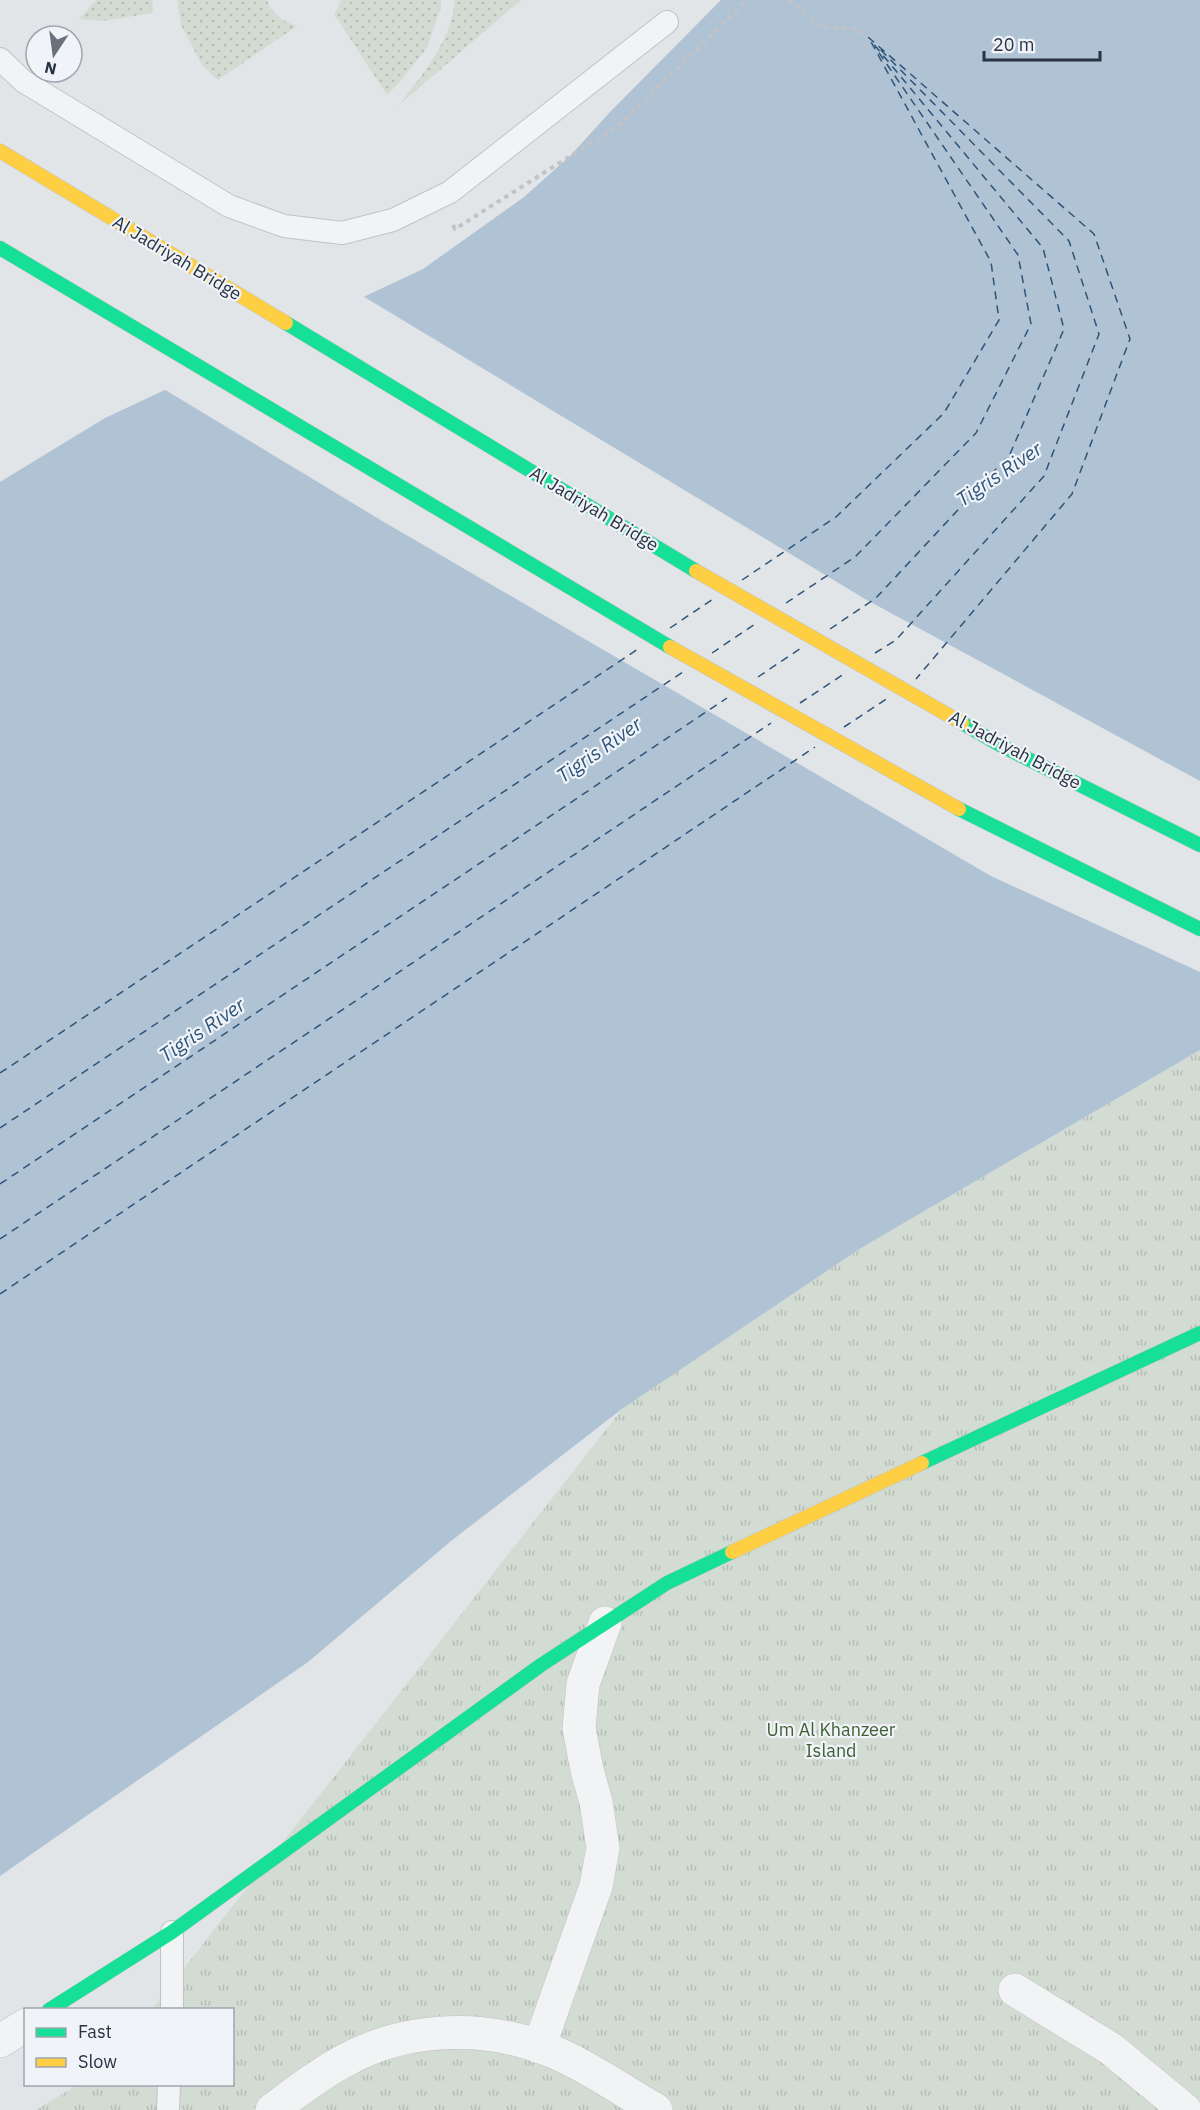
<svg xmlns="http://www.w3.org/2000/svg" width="1200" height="2110" font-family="'IBM Plex Sans',sans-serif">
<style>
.grass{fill:url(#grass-dots)}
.park{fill:url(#park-tufts)}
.water{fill:#afc3d4}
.pier{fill:#e2e5e8}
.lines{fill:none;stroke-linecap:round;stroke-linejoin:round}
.ferry{stroke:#2f547a;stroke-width:1.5;stroke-dasharray:8 6;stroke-linecap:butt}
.lane-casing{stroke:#c0c3c6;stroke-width:24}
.street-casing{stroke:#c0c3c6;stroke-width:34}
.fast-casing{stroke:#c0c3c6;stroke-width:15}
.slow-casing{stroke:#c0c3c6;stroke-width:15}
.path{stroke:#c1c3c8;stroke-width:4;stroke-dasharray:4.5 4.5;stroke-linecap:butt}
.lane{stroke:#f2f3f4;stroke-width:22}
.street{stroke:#f2f3f4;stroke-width:33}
.fast{stroke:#16e098;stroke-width:14}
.slow{stroke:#ffcf43;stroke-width:14}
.labels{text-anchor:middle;stroke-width:4.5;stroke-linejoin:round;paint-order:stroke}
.street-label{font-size:18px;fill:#283343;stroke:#f0f3f7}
.park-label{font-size:18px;fill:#3e6034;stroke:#f0f3f7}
.water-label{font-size:20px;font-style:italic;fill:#2f547a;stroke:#f0f3f7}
</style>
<defs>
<pattern id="grass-dots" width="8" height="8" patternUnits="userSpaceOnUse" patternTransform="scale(1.5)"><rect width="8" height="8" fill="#d3dcd3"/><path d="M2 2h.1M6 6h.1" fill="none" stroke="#b5bdb6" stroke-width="1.8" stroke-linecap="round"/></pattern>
<pattern id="park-tufts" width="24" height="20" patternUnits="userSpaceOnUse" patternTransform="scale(1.5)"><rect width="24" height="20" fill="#d3dcd3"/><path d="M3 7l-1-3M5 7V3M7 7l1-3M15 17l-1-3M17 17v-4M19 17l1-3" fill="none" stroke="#b5bdb6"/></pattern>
</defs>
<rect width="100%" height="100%" fill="#e2e5e8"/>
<path class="grass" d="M96,0H153L152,13L103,21L79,19Z
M177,0H267C272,14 284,22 297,26L218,80L202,65L181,25Z
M342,0H441V7L427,48L399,83L387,95L334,14Z
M455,0H521L398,106C423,74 451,42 455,0Z"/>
<path class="park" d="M1200,1050V2110H36L77,2085L232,2084V2010L152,2009L622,1409L861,1248Z"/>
<path class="water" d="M721,0H1200V1050L861,1248L622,1409L451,1541L308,1662L0,1876V482L105,418L423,269L524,197L571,155L610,112Z"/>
<path class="pier" d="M361,295L865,599L1200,781V972L991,876L384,522L162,388Z"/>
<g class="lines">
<path class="ferry" d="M868,37L1094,234L1130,339L1072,494L916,679
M742,580L836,517L944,413L999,320L991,262L870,40
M786,603L855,557L976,433L1031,324L1018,255L875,47
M670,628L713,599
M830,629L876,598L1010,454L1064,329L1043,248L872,42
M712,653L755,624
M875,653L896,640L1044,476L1099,334L1069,241L877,46
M758,677L801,648
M800,703L844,674
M844,727L888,698
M0,1073L638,649
M0,1128L683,672
M0,1184L727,698
M0,1239L771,723
M0,1294L815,747"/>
<defs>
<path id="lane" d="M0,59L23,81L229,206L284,226L342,233L393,220L450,192L667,22
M172,1932V2010
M168,2110L169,2084"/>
<path id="street" d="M1015,1990L1111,2049L1185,2110
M0,2041L26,2025
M539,2047L596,1886L603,1848L596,1802L587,1770L579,1728L583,1684L605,1623
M272,2110C295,2093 319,2074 344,2061C408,2025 490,2024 556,2053C591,2068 623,2091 656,2110"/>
<path id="fast" d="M0,248L670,647
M286,323L696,571
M962,723L1002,746L1200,845
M959,809L1200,929
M922,1463L1200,1333
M49,2010L172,1932L541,1665L667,1583L732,1552"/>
<path id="slow" d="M0,151L286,323
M696,571L962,723
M670,647L959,809
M732,1552L922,1463"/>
</defs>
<use href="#lane" class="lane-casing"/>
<use href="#street" class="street-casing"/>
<use href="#fast" class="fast-casing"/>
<use href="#slow" class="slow-casing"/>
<path class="path" d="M789,0L821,27L857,29L868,37
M453,225L455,229L621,124L747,0"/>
<use href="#lane" class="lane"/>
<use href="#street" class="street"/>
<use href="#fast" class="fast"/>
<use href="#slow" class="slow"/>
</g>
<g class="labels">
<g class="street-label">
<text transform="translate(177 258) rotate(31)" y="6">Al Jadriyah Bridge</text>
<text transform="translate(594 509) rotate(31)" y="6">Al Jadriyah Bridge</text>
<text transform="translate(1015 750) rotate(28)" y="6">Al Jadriyah Bridge</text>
</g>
<g class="park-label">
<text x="831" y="1736">Um Al Khanzeer<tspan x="831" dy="21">Island</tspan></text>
</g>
<g class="water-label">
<text transform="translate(999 474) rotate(-34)" y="7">Tigris River</text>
<text transform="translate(599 750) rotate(-35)" y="7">Tigris River</text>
<text transform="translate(202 1030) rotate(-34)" y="7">Tigris River</text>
</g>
</g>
<rect x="24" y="2008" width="210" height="78" fill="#f0f3f7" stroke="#a0a6af" stroke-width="1.5"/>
<rect x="36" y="2028" width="30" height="9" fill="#16e098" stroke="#a0a6af" stroke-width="1.5"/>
<text x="78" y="2038" font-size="18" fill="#283343">Fast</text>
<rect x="36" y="2058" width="30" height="9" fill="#ffcf43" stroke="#a0a6af" stroke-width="1.5"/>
<text x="78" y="2068" font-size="18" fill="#283343">Slow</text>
<g transform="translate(54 54) rotate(193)"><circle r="28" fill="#f0f3f7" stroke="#a0a6af" stroke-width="1.5"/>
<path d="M0-4.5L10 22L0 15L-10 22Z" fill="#69717d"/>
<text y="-9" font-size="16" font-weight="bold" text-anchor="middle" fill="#283343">N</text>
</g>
<path d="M984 51v9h116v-9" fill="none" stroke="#283343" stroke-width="3"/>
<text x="993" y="51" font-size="18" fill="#283343" stroke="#f0f3f7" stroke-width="4.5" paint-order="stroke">20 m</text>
</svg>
